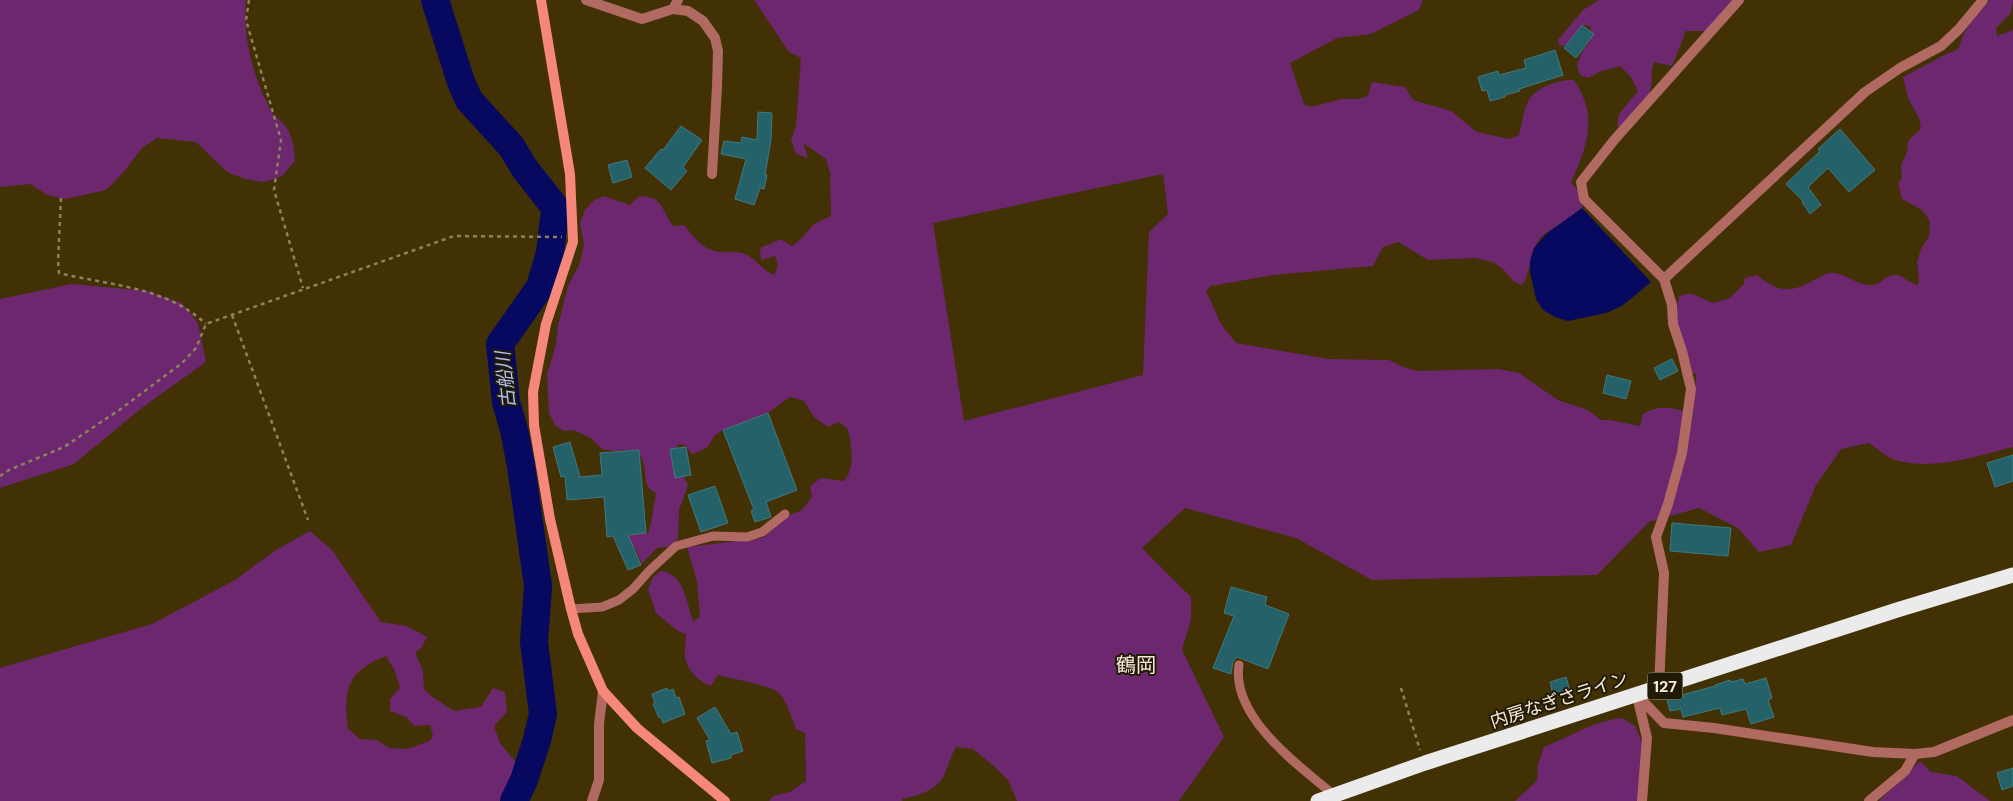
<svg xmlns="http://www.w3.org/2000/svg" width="2013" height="801" font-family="'DM Sans','Noto Sans JP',sans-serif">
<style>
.green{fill:#6d276e;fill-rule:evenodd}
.water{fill:#06095f}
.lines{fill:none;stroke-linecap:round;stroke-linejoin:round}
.river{stroke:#06095f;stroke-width:28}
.building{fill:#246169;stroke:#3f7a82}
.path{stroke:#8f815e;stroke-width:2.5;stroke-dasharray:4 4;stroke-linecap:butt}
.lane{stroke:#b06a62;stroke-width:9}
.street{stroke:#b06a62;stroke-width:10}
.secondary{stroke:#f6877b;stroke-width:10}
.highway{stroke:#ebebeb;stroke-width:15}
.labels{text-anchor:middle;stroke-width:4;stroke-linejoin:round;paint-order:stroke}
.shield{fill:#221a09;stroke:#b8ae9a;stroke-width:1}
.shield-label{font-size:16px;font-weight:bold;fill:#f8eed8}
.street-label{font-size:18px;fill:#f8eed8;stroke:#221a09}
.water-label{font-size:19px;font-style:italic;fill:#b0c3f2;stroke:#221a09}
.quarter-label{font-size:20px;fill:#f8eed8;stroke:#221a09}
</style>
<rect width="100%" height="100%" fill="#413104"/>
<path class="green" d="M0,0H246C242,37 254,79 271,111C274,116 278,119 282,122C293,134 294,146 295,161L282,176L264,182L245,179L227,172L196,142L157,138L142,148L122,174L106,190L66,199L47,195L31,184L0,187Z
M754,0H1423L1419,10L1371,34L1337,38L1290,63L1304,104L1311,107L1342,99H1358L1368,96L1372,82L1405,87L1413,100L1451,111L1477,132L1509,139L1519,135C1522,125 1523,110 1529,100C1536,87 1560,79 1574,80C1599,117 1587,145 1571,183C1581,192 1584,199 1581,212C1570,219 1544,231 1538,241C1529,254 1531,272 1522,285L1513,281L1504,270L1493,262L1475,258L1428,260L1398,242L1383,247L1373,266L1273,275L1211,286L1206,291L1221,324L1236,343L1328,359L1389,360L1403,367L1418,371L1498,369L1519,373L1558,400L1588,410L1601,420H1609L1640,426L1643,414C1658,405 1671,407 1687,412L1695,389L1696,374L1688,371C1682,346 1673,322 1679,296L1690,293L1713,303L1730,298L1744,284L1745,278L1757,275C1777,291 1789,294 1812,281C1817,279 1824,274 1829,273C1845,271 1857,287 1873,285C1881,284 1888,273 1897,275C1904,277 1910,283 1918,285L1919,281L1917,262L1921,249L1929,237L1930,221L1922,210L1902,199L1898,183L1902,178L1901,165L1907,152L1908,141L1921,129L1919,118L1908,98L1903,77L1948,53L1958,49L1964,33L1971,22L1990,0H2013L2011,13L1996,28L1997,36L2013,30V447C1976,456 1934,471 1895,460C1886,457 1877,448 1869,443L1841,449L1816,485L1791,545L1759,552L1738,528L1699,508L1649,522L1597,575L1372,580L1296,538L1185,508L1142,548L1191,597V620L1182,650L1224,737L1179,801H1017L1008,780L995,767L973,749L956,747C950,757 948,768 943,777C934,792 918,795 902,799V801H769L773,796L790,792L806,781L805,733L796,729C791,717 788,703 779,693C770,685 732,679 718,675L711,686C700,683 687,670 685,658C684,651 686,642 686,634L678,631L656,613L648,589L653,577L660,571C684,572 687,604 693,621L700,617L697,581L687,547L762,538L785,517L802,510L812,497L810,486L821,478L844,481C856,467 851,446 848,429L839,422L828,427L814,417L804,401L790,397L768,413L723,430L715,435L707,448L692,454L685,445L678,444L673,456L688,485L679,510L678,539L669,547L657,548L642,564L635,548L626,545L617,537L648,533L651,523L656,493C642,487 647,473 643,461C642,457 639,453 636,450L615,451L602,449L591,438L573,430L564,431L555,425L549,413L547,374L556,345L558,325L568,286L580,263L584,244L580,224L585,210L593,201L603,196L630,205L639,196C664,196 661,210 673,226L684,225C695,238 703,251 722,252C730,253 737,251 745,254C756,259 762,270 774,275L778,266L775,256L761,260L760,248L781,239L792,246L801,239L814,224L831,216L830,173L826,159L803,143L808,158L796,154L791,140L796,126L801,58L789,52ZM1163,174L1168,214L1149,232L1143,375L964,421L933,223Z
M1599,0H1744L1728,20L1712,31H1686L1672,66L1654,62C1650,71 1653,77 1651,86C1649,103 1636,113 1624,126H1617L1619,114L1638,91L1631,77L1620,66L1599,72L1588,78L1580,75L1577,65L1582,52L1590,41L1591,28L1587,25H1582L1568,45L1560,46L1558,40L1583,10Z
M72,284L147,291L182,303L198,323L206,362L143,407L74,464L0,488V299Z
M310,531L332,550L381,622L407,626L427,637L421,648L415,653L423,670L424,689L431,696L454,711L481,707L493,688L505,692L507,712L494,726L500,743L516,762L526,781L524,801H0V668L152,624L235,580L276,550ZM386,656L395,671L400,688L390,699V711L406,717L414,726L430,725L433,736L429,741L408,749L389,748L377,740L360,739L348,729C343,690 347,671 386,656Z
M1622,718L1635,726L1643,744L1640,801H1515L1537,781L1538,764L1544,747C1570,737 1593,721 1622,718Z
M1920,761L1931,772L1957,776L1990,801H1879Z"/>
<path class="water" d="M1582,208L1651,282L1622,306L1606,313L1568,321L1555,317L1543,310L1536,299L1530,272V261L1534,248L1546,234Z"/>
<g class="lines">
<path class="river" d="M435,0L461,82L469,100L511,146L525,169L554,206L555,211L550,253L540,287L500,344L506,402L514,430L521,466L538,586L534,642L543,714L537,740L524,780L514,801"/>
</g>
<path class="building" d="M1582,25L1594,34L1576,58L1564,48Z
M1555,50L1563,75L1519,89L1520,91L1505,95V97L1490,101L1487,90L1482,91L1478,77L1498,71L1499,75L1526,68L1524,60Z
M758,112L772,113L771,140L765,175H767L764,189L760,188L754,205L735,199L746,159L721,154L724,141L741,143L742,137L757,140Z
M681,126L702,140L683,167L687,171L671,190L645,168L661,149L663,150Z
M1840,129L1875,170L1849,192L1828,168L1808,187L1821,205L1810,214L1802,202L1803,201L1786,184L1820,151L1818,149Z
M627,160L632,177L613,183L608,165Z
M1672,359L1678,371L1660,380L1654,368Z
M1607,375L1631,381L1626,399L1603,393Z
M768,413L797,490L766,502L771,517L755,522L751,511L754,510L723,430Z
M570,442L580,477L602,475L600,453L639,450L646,533L628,535L641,565L628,570L613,536L607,537L604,497L567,500L565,476L561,477L553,447Z
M686,447L691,475L675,478L670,449Z
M2013,455V481L1995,487L1987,463Z
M715,486L728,523L701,532L688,495Z
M1672,523L1731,528L1728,556L1670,551Z
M1231,587L1267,597L1265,605L1289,614L1268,669L1237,657L1233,662L1231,674L1213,668L1234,616L1224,613Z
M1566,677L1570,691L1553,695L1550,682Z
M1766,678L1772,698L1768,700L1774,717L1751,724L1746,709L1722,715L1720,708L1683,717L1681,709L1670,711L1667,699L1715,686V685L1730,680L1731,682L1743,679L1745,684Z
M667,688L668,691L673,689L676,698L679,697L685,714L663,723L661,717L659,718L653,704L655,703L652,694Z
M715,707L731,734L737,732L743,751L731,755V758L712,763L706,741L710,740L697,718Z
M2013,768V786L2002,790L1997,773Z"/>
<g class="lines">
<path class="path" d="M249,0L246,20L281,140L274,190L303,288
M61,198L58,261L59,273C111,286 165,286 206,324
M232,315L308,520
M0,476L9,470L64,447L122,408L182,363L196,348L206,324L454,236L562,237
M1401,688L1420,750"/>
<path class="lane" d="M571,609L602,607L619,600L633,589L649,571L676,546L713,536L747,537L762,532L785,514
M1239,665C1231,717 1299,766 1334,795"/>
<path class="street" d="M586,0L642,19L673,9L678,0
M673,9L688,11L703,21L715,38L718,51L717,87L712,174
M1664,279L1865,92L1900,68L1941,46L1959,29L1983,0
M1659,688L1664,573L1656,537L1668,504L1682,453L1691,389L1682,351L1673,324L1672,305L1664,279L1584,199L1581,182L1615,139L1739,0
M1637,695L1664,723L1714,728L1873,752L1915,754L1934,752L2013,720
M1637,696L1647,738L1642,801
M592,801L599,780V724L603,691
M1869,801L1905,771L1915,754"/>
<path class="secondary" d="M541,0L570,174L573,242L546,324L533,392L534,425L550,519L571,609L578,634L603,691L637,728L725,801"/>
<path class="highway" d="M1318,801L1425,763L1897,610L2013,575"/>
</g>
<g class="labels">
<rect class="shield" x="1647.5" y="672.5" width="35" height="27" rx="4"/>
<g class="shield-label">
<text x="1665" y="692">127</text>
</g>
<g class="street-label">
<text transform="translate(1559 700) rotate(-18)" y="6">内房なぎさライン</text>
</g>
<g class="water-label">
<text transform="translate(505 380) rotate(-96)" y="7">古船川</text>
</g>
<g class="quarter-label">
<text x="1136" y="672">鶴岡</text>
</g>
</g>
</svg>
